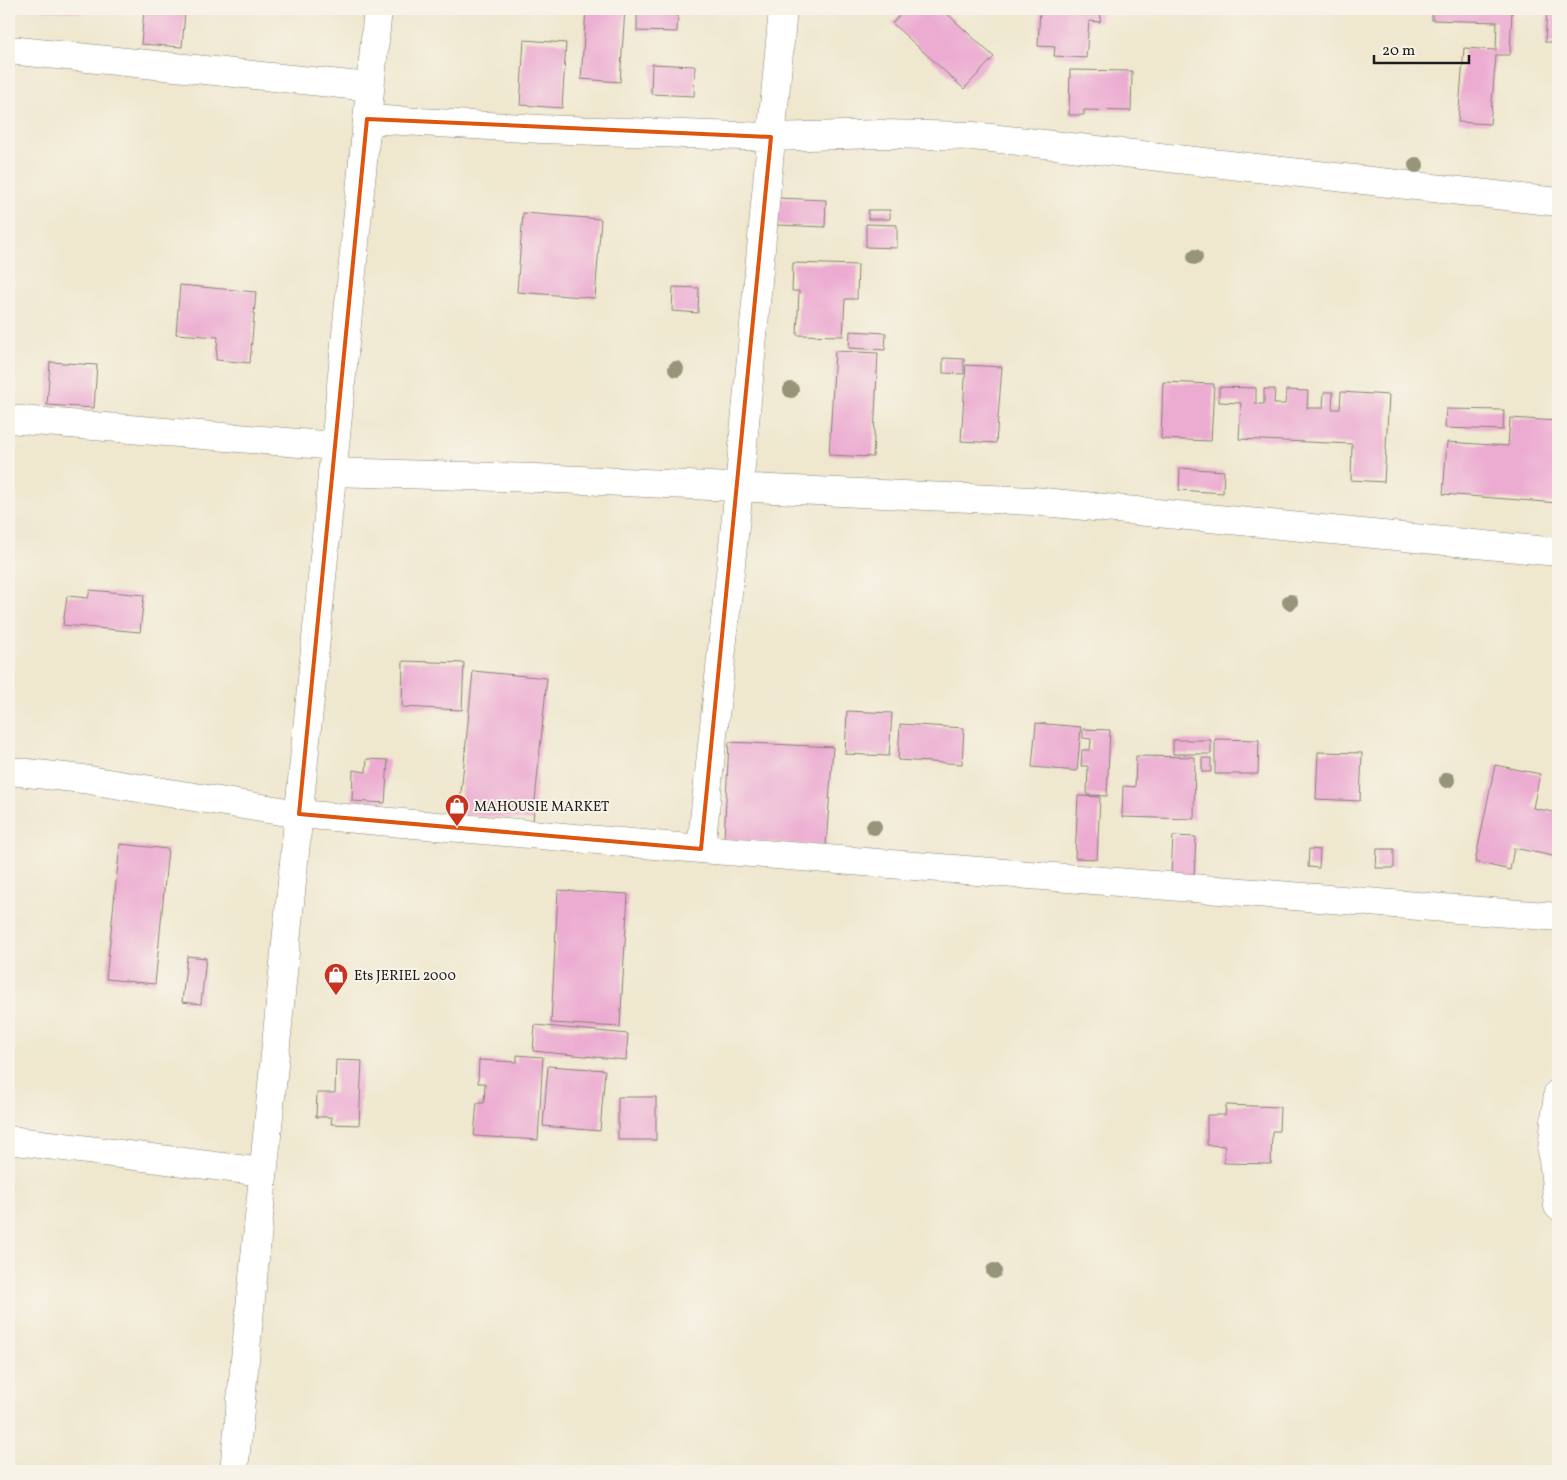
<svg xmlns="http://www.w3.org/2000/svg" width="1567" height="1480" font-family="Vollkorn,serif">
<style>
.building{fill:#ecabd1}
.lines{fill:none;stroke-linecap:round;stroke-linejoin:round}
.minor-casing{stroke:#868275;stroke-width:29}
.minor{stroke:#fff;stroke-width:28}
.tree{fill:#96957a}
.marked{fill:none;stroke:#de560d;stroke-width:4;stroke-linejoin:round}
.labels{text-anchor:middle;stroke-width:4;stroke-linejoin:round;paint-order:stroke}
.poi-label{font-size:14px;fill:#1c1c1c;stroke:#f7f3e8;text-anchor:start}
</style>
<rect width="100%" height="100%" fill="#f7f3e8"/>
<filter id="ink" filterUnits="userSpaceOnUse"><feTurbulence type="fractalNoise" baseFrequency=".02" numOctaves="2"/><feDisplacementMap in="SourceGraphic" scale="10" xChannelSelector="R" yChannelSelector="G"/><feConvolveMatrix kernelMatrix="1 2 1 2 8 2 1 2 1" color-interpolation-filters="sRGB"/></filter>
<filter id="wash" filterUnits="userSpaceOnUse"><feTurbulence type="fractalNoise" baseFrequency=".0096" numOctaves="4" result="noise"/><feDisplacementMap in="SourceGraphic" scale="20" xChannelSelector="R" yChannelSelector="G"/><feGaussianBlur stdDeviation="1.12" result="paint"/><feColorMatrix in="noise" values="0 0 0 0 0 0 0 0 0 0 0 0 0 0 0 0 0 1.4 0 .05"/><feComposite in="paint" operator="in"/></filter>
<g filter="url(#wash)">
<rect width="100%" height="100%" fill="#efe7ce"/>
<g id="blocks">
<path class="building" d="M43,9H83V13L43,10Z
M586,9H625L620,82L581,79Z
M905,9H942L994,57L964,89L892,23Z
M1040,9H1101L1100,22L1089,21L1086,58L1054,56L1055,47L1038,46Z
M1432,9H1512L1510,55H1496L1490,124L1458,122L1464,48L1496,50L1497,22L1432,20Z
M1547,9H1558V42H1545Z
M144,10L185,13L182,47L141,44Z
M637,10L678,11L677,32L637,31Z
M524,40L566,43L562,108L520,105Z
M652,64L695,66L694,96L651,94Z
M1070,70L1132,71L1131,111L1084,110V115H1069Z
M778,198L826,200L825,227L777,225Z
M868,210H890V219H868Z
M523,213L601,219L595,298L517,292Z
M866,224L897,225V248L866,247Z
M793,263L858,265L857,299H845L843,336L797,335L799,291H792Z
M180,285L256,292L250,363L216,360L218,337L176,334Z
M673,287L699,288L698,313L672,311Z
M850,331L886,333L885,350L849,348Z
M835,351L878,353L873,457L829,455Z
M943,358L964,359V374L943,373Z
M50,362L97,365L94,408L47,405Z
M966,365L1002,367L996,443L961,441Z
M1163,382L1214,384L1211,441L1161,439Z
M1219,387L1256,388V404H1264V389H1275L1274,404H1285L1286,390L1308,391L1307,408H1323L1324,392H1333L1332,409H1340L1341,392L1389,395L1384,482L1351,480L1352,444L1239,439L1241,403L1219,402Z
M1446,409L1504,410L1503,430L1445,428Z
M1510,418L1558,421V503L1443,494L1447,442L1508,446Z
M1180,468L1224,471L1223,493L1179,490Z
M90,590L144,595L140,632L63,625L67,596L88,598Z
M403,661L464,663L462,710L402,707Z
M473,671L547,678L533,821L459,814Z
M847,711L892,713L889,756L845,754Z
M1036,723L1081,727L1077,771L1032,767Z
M900,724L964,728L962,764L898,760Z
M1083,729L1110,730L1107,796L1087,795L1088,766H1081L1082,750H1090L1091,739L1083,738Z
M1215,739L1259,740L1258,774H1215Z
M1173,740H1211V754H1173Z
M729,742L833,747L826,846L724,839Z
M1318,752L1362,753L1360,801L1316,799Z
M1136,756L1195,757L1194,819L1122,817L1123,786L1135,787Z
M1202,758H1211V772H1202Z
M367,759L388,760L385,803L352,801L353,770L366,772Z
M1495,765L1540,774L1533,808L1558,813V857L1514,848L1510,870L1475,862Z
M1078,796L1100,797L1097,859L1075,858Z
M1173,836L1196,837L1194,877L1171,875Z
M120,844L168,849L155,984L106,979Z
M1309,849L1320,850L1319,868L1308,867Z
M1377,849H1394V868H1376Z
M558,890L628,894L620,1027L551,1023Z
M187,956L206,958L201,1004L182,1002Z
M535,1025L628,1034L626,1060L533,1051Z
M517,1055L543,1057L538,1140L474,1136L477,1103H484L485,1083H478L479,1060L517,1062Z
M336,1060L362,1061L359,1125L331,1124L332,1117H316L317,1093H335Z
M548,1066L605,1070L600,1131L543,1126Z
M618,1097H656V1140H618Z
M1226,1105L1280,1107L1279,1131H1272L1271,1164L1224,1163L1225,1146L1207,1145V1115H1225Z"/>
</g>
</g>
<g filter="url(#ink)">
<use href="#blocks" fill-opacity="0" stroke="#868275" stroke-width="1"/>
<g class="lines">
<defs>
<path id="minor" d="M9,50L370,87
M367,119L541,129L771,137L881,134L973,136L1558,202
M9,419L335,446
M332,472L536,478L1033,501L1558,552
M9,771L83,779L299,814L701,849L1558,917
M701,849L739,488L783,9
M1558,1093L1552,1150L1558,1206
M9,1140L263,1172
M234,1471L378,9"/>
</defs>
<use href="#minor" class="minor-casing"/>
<use href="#minor" class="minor"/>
</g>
<g class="tree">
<circle cx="1416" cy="165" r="8"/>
<circle cx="1195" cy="257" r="8"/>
<circle cx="676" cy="369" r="8"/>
<circle cx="791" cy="390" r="8"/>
<circle cx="1290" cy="602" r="8"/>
<circle cx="1447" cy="780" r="8"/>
<circle cx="874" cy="827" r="8"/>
<circle cx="994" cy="1271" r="8"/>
</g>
</g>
<path class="marked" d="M367,119L771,137L701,849L299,814Z"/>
<defs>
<symbol id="shop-pin" viewBox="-11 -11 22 30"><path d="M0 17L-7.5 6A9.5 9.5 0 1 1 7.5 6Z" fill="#c8321e" stroke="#f7f3e8"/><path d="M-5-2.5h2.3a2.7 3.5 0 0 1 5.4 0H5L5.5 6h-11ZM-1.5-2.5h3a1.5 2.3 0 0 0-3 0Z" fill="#fff"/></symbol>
</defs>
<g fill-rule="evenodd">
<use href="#shop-pin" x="443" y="792" width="28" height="38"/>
<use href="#shop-pin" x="322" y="961" width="28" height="38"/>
</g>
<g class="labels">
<g class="poi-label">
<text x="474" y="811">MAHOUSIE MARKET</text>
<text x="354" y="980">Ets JERIEL 2000</text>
</g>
</g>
<rect width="1567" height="1480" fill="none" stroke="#f7f3e8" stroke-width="30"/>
<path d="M1374 55v8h95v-8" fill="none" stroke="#1c1c1c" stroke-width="2.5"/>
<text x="1382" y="55" font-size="15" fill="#1c1c1c" stroke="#f7f3e8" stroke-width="4" paint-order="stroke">20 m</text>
</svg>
